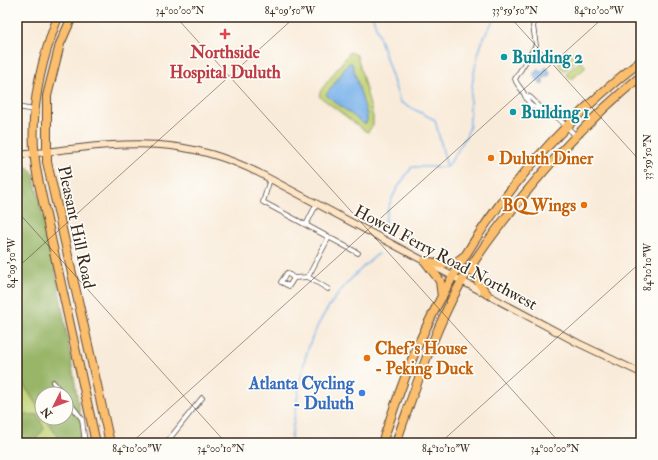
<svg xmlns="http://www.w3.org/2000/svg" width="658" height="460" font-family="'IM FELL Double Pica',serif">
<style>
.green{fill:#c1d376;stroke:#7e7e4a}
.forest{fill:#98b567;stroke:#6a7042}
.water{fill:#7cb3eb;stroke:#5c6e84}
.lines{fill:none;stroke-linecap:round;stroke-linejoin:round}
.stream{stroke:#7cb3eb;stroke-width:1.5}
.street-casing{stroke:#58473a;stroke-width:5.5}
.secondary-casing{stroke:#58473a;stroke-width:8}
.highway-casing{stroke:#58473a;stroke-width:10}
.street{stroke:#fff;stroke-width:4}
.secondary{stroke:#fde5c5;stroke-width:6}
.highway{stroke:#fabe6d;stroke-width:8}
.ticks{fill:none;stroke:#3b2a1e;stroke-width:1;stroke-opacity:0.45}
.health-dot{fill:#e0444e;stroke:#fdfcf7;stroke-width:1.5}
.culture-dot{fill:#0f9aa8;stroke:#fdfcf7;stroke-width:1.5}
.food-dot{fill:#e8710a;stroke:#fdfcf7;stroke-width:1.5}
.shop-dot{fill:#3f7fe0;stroke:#fdfcf7;stroke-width:1.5}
.labels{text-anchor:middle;stroke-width:3.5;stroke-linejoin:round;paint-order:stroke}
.health-label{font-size:17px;font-weight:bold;fill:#be3a42;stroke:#fdfcf7}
.culture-label{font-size:17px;font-weight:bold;fill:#0d838f;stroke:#fdfcf7;text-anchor:start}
.food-label{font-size:17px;font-weight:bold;fill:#c56008;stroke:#fdfcf7;text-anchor:start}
.street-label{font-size:17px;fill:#3b2a1e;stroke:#fdfcf7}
.shop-label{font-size:17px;font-weight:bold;fill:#366cbe;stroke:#fdfcf7;text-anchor:end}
.neatline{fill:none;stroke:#3b2a1e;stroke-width:1.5}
.ticks-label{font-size:10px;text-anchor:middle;fill:#3b2a1e}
</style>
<rect width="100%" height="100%" fill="#fdfcf7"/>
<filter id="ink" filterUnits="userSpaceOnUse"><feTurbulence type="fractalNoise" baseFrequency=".025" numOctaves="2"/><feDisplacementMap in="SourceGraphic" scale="8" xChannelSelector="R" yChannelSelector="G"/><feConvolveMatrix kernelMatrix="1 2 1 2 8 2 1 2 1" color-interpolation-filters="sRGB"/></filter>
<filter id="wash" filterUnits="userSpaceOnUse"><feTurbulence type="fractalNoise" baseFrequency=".012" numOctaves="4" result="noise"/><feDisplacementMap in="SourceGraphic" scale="16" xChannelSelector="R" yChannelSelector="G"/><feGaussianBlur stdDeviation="0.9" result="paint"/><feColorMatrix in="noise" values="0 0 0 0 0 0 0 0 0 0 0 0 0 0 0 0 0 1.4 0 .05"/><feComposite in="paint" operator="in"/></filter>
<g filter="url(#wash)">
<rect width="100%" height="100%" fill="#f9ebd9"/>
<path class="green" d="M350,52L357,55L373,117V125L368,132L365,131L319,96L321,90Z
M573,52L579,58L564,71L558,64Z
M581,61L586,67L571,80L566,73Z
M22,382L42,413V418H45L62,443H17V383Z"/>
<path class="forest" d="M27,167L33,172L58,282L85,443H62L45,418H66V394H42V413L22,382L17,383V168Z
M22,414L38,415L44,429L33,443H17V418Z"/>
<path class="water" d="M349,63H352L367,115V122L364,124L326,95Z
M546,67L549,70L550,74L548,77H543V84L541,85L533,74L537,70L543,71Z"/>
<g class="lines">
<path class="stream" d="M373,17L400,102L435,120L447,167
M447,167C455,155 464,143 469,129C471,121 469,110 470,102C473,75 478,37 497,17
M384,227C387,202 397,187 412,167H447
M290,443C296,413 298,382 307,352C319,313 346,280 378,254"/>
</g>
</g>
<g filter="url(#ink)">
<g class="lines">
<defs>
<path id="street" d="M537,17L533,26L536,45L515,79C517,86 523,89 525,96C529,103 531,109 541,108
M525,95L530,97L541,108L558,118L576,136
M17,107L34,110
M270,179L263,202L306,225
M316,205L306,225L358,253
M294,278L289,286L281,282L287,273L294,278L308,277
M328,289L308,277L329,237
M53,382L63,394
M66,398L82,419L85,443
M166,443L202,398"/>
<path id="secondary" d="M17,155C108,146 172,129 259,173L578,343L641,373"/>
<path id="highway" d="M58,17C38,68 27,125 38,179L96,443
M72,17L60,44L47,96V162L110,443
M425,261C440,264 451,268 463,257
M425,261L440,281L442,297
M473,263C474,277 479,284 487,294
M382,443C395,406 407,367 424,332C475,223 546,134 641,61
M396,443C411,400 425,357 444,316C458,284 477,255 498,228C540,172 586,121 641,76"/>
</defs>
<use href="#street" class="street-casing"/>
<use href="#secondary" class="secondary-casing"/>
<use href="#highway" class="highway-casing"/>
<use href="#street" class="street"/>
<use href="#secondary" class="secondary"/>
<use href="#highway" class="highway"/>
</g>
</g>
<path class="ticks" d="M176,17L560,443M510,17L641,162M17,211L226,443M17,268L295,17M131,443L604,17M440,443L641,262"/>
<path class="health-dot" d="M223 28h4v4h4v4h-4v4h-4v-4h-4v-4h4z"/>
<g class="culture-dot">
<circle cx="504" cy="57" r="4"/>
<circle cx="513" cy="112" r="4"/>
</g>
<g class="food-dot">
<circle cx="491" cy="158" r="4"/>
<circle cx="584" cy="205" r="4"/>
<circle cx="367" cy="358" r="4"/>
</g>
<circle class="shop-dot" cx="362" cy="393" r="4"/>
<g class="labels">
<g class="health-label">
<text x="225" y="58">Northside<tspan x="225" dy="20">Hospital Duluth</tspan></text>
</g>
<g class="culture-label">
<text x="512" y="63">Building 2</text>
<text x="521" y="118">Building 1</text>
</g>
<g class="food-label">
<text x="499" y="164">Duluth Diner</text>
<text x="576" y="211" text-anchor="end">BQ Wings</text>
<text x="375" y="354">Chef's House<tspan x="375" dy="20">- Peking Duck</tspan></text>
</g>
<g class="street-label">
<text transform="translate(77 227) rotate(78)" y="6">Pleasant Hill Road</text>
<text transform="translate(446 257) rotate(28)" y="6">Howell Ferry Road Northwest</text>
</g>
<g class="shop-label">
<text x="354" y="389">Atlanta Cycling<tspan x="354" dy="20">- Duluth</tspan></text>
</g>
</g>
<rect width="658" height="460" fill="none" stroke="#fdfcf7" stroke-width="44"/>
<g transform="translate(54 406) rotate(228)"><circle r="19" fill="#fdfcf7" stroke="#afa8a0"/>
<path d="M0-3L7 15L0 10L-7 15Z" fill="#d1495b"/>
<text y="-6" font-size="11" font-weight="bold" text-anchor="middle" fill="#3b2a1e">N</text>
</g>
<rect x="22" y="22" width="614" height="416" class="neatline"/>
<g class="ticks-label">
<text x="180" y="14">34°00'00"N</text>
<text x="290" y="14">84°09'50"W</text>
<text x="515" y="14">33°59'50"N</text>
<text x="599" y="14">84°10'00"W</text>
<text transform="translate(647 157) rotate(-90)" y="4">33°59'50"N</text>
<text transform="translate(11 263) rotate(-90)" y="4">84°09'50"W</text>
<text transform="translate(647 267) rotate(-90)" y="4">84°10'10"W</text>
<text x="137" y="452">84°10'00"W</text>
<text x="221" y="452">34°00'10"N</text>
<text x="446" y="452">84°10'10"W</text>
<text x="555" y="452">34°00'00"N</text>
</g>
</svg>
